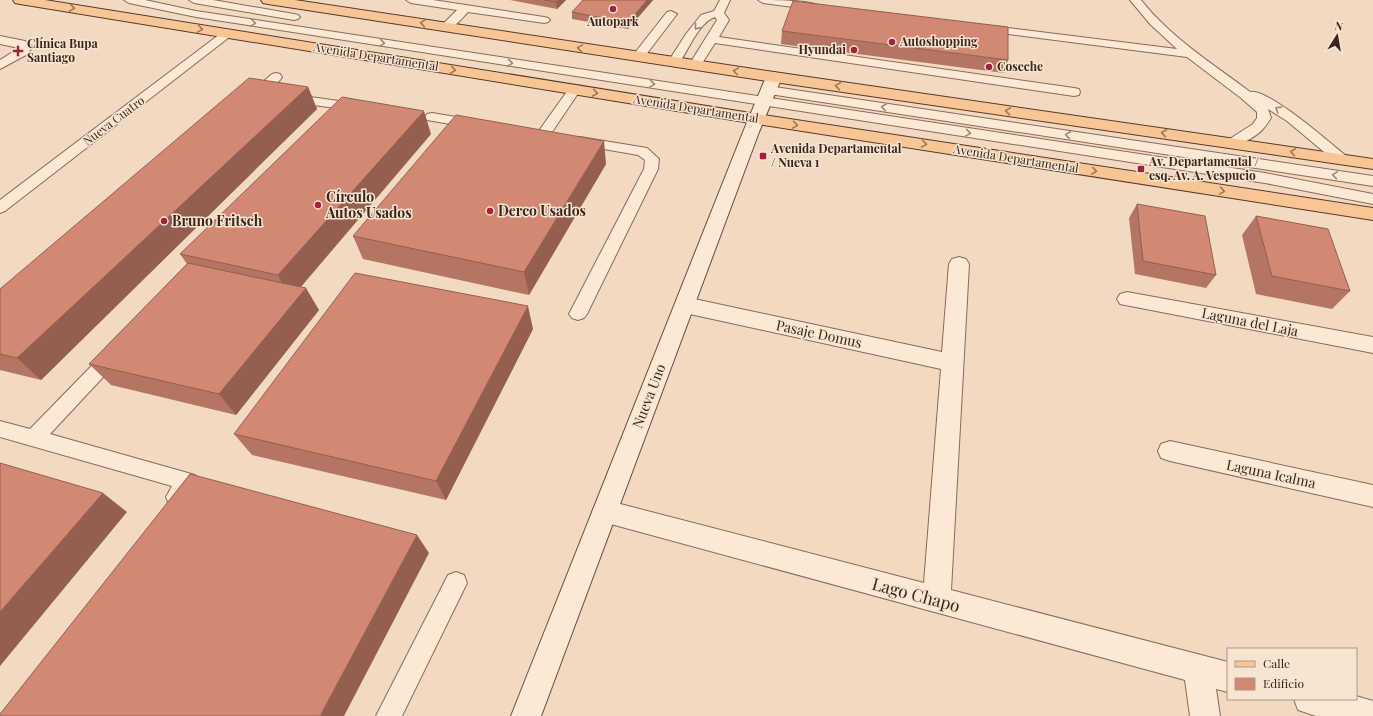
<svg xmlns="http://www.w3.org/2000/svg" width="1373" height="716" font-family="'Playfair Display',serif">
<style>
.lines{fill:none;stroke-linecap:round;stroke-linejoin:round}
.lane-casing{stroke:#8c6957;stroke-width:2}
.street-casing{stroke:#8c6957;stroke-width:2}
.secondary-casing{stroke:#6e4a3a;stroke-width:2}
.primary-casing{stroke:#5a382b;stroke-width:2}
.lane{fill:#fbe8d5;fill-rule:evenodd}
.street{fill:#fbe8d5;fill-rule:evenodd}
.secondary{fill:#fbe8d5;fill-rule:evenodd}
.primary{fill:#f8c695;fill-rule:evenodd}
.wall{fill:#b57563}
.shaded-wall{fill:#945f50}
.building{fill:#d38873;stroke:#945f50}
.oneway{stroke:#9a7658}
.oneway2{stroke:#9b8678}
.poi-dot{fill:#a1223b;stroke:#f8e5d1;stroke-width:1.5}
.labels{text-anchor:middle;stroke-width:3;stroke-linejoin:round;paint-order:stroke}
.far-poi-label{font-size:12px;font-weight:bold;fill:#3b251c;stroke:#f8e5d1;text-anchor:start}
.far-street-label{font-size:12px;fill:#3b251c;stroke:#f8e5d1}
.poi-label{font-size:14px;font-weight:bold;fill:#3b251c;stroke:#f8e5d1;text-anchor:start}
.street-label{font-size:14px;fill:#3b251c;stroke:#f8e5d1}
.near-street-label{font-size:17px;fill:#3b251c;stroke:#f8e5d1}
</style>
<rect width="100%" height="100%" fill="#f2d9c1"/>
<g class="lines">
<defs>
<path id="lane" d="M124,0H145L196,11L1265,173L1373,194V204L1265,183L196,17L129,3Z
M189,0H213L294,14L298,15L300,17L298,19L294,20L194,3Z
M406,0H433L544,17L548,18L550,20L548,22L544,23L468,12C461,19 452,32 442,29L440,27L457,10L411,3Z
M720,0H730L724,13L729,20L719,37L1074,88L1079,89L1080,92L1079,95L1074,96L715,43L699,68H691L689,65L717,20L715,17C699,22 688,51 678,65H670L668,62L686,34L701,15L714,11Z
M758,0C769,0 815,0 822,7L816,10L763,3Z
M1130,0H1141C1171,38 1212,63 1250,92C1268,88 1330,143 1346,156L1348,159L1346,162L1341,163L1336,162L1287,121L1268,109L1271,118C1268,122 1266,126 1263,129C1257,136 1237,148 1228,146L1226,143L1228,140L1253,124L1257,118V112L1241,98L1187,57L984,31L980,30L978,28L980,26L984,25L1177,49L1150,24Z
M671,11L677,14L642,60H634L632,57L634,54L667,12Z
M228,30L232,31L234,33L232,35L5,211L0,213V200L224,31Z
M0,36L25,41L33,47L26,55L0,69V60L19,48L0,44Z
M276,73L280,74L282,77L280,80L258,101H248L247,98L248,95L272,74Z
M575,85L579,86L581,89L548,138H538L536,135L538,132L571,86Z
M768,86L1373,176V186L763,93L762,90L763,87Z
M289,94L353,103L358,104L360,107C355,113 351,116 343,114L341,111L343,109L284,101L283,98L284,95Z
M432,113L474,120L479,121L481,124L479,127L474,128L427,120L425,117L427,114Z
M580,137L647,148L659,159L658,169L587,314L584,318L578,320L572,318L569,314L644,169L645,160L638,155L575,144L573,141L575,138Z
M114,347L120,349L123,354L120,359L50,434L195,475L198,481L183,504L176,506L169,504L166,497L172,486L0,437V421L30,429L108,349Z
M456,572L464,575L467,583L402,716H376L448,575Z"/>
<path id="street" d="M959,257L966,259L969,264L951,590L1228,662V692L1216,689L1220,716H1190L1185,680L596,520L592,512L596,504L605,500L924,583L941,369L685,313L678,310L675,305L678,300L685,297L942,352L949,264L952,259Z
M1127,292L1373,337V353L1120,304L1117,299L1120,294Z
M1170,441L1373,485V507L1170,461L1161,458L1158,451L1161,444Z
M1356,696L1373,701V716H1316L1298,710L1294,699H1356Z"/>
<path id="secondary" d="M774,72L779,74L782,77L759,132L541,716H511L743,132L766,77L769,74Z"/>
<path id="primary" d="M13,0H45L757,114L1373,208V220L757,124L20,4L15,3Z
M261,0H295L774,72L1373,159V169L774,82L268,4L263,3Z"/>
</defs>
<use href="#lane" class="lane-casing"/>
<use href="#street" class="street-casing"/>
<use href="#secondary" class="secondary-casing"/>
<use href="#primary" class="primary-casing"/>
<use href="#lane" class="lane"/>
<use href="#street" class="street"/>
<use href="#secondary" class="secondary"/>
<use href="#primary" class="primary"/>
</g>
<path class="wall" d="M510,0H566L557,9Z
M653,0L628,29L572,19V12Z
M782,31L1008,60L1004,73L781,44Z
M308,87L317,109L41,380L0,370V289Z
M431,134L301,287L319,310L236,415L111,385L89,364L187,264L180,254Z
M606,164L529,295L363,259L353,236Z
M1137,204L1216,275L1206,288L1135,274L1129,218Z
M1256,216L1350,291L1332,309L1256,294L1242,235Z
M533,329L446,500L252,455L234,434Z"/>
<path class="shaded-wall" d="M559,0H566L557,9L556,2Z
M647,0H653L628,29V23Z
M308,87L317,109L41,380L17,358Z
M424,111L431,134L291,298L278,275Z
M604,141L606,164L529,295L524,272Z
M306,288L319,310L236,415L219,394Z
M528,306L533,329L446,500L436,481Z
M103,493L127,512L0,666V612Z
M417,535L429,553L344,716H320Z"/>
<path class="building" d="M544,0H559L556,2Z
M583,0H647L628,23L572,12Z
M793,1L1008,27V60L782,31Z
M249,78L308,87L17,358L0,354V289Z
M342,97L424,111L278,275L180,254Z
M456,115L604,141L524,272L353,236Z
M1137,204L1205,216L1216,275L1143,261Z
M1256,216L1328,229L1350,291L1272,276Z
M188,263L306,288L219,394L89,364Z
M355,273L528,306L436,481L234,434Z
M0,463L103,493L0,612Z
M190,474L417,535L320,716H0V714Z"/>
<defs><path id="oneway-chevron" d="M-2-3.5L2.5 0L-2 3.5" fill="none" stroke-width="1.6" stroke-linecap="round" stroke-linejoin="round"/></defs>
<g class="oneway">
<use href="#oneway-chevron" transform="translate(72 8) rotate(9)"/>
<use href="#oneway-chevron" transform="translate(423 23) rotate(-171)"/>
<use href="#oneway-chevron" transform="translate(200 29) rotate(9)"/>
<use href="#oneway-chevron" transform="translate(580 48) rotate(-171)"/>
<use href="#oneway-chevron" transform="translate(453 70) rotate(9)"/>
<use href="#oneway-chevron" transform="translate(736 71) rotate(-171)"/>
<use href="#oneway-chevron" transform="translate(838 86) rotate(-172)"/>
<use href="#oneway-chevron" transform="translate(595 93) rotate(9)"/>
<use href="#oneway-chevron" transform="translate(1008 111) rotate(-172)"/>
<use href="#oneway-chevron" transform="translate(795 125) rotate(9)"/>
<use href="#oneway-chevron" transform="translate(1164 133) rotate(-172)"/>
<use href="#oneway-chevron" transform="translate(924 144) rotate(9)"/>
<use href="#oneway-chevron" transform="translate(1293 152) rotate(-172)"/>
<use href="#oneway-chevron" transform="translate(1094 171) rotate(9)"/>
<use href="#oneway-chevron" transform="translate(1222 191) rotate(9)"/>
</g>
<g class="oneway2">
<use href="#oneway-chevron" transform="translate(253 23) rotate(9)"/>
<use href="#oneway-chevron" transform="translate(697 27) rotate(129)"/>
<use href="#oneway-chevron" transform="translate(382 43) rotate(9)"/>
<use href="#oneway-chevron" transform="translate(510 63) rotate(9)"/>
<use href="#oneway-chevron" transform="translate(652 84) rotate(9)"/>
<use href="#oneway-chevron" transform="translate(884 107) rotate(-171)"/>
<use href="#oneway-chevron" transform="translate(1278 109) rotate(-148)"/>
<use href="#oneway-chevron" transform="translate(968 133) rotate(9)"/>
<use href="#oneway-chevron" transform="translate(1068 135) rotate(-172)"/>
<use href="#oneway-chevron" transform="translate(1335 175) rotate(-171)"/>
</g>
<g class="poi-dot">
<circle cx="613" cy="9" r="4"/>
<circle cx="892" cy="42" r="4"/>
<circle cx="854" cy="50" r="4"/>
<path d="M16 45h4v4h4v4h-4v4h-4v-4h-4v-4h4z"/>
<circle cx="989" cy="67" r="4"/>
<rect x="759" y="152" width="8" height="8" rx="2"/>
<rect x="1137" y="165" width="8" height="8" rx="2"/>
<circle cx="318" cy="205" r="4"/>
<circle cx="490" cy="211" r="4"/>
<circle cx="164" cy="221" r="4"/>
</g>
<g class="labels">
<g class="far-poi-label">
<text x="613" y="26" text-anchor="middle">Autopark</text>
<text x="900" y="46">Autoshopping</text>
<text x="27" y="48">Clínica Bupa<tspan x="27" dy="14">Santiago</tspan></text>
<text x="846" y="54" text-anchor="end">Hyundai</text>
<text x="997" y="71">Coseche</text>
<text x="771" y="153">Avenida Departamental<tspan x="771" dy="14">/ Nueva 1</tspan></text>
<text x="1149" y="166">Av. Departamental /<tspan x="1149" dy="14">esq. Av. A. Vespucio</tspan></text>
</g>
<g class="far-street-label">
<text transform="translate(376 57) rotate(9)" y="4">Avenida Departamental</text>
<text transform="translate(696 109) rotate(9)" y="4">Avenida Departamental</text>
<text transform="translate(114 121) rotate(-37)" y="4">Nueva Cuatro</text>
<text transform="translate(1016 159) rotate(9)" y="4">Avenida Departamental</text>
</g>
<g class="poi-label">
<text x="326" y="202">Círculo<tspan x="326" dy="16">Autos Usados</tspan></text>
<text x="498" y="216">Derco Usados</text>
<text x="172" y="226">Bruno Fritsch</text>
</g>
<g class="street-label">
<text transform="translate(1250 322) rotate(11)" y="5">Laguna del Laja</text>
<text transform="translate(819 334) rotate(12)" y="5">Pasaje Domus</text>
<text transform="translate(649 396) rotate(-69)" y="5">Nueva Uno</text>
<text transform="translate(1271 474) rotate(12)" y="5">Laguna Icalma</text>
</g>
<g class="near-street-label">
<text transform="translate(916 595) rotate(15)" y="6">Lago Chapo</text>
</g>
</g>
<rect x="1227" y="648" width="130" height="52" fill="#f8e5d1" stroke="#ac9889"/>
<rect x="1235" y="661" width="20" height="6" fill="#f8c695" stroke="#ac9889"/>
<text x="1263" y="668" font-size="12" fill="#3b251c">Calle</text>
<rect x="1235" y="678" width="20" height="12" fill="#d38873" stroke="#ac9889"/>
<text x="1263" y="688" font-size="12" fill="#3b251c">Edificio</text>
<g transform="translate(1337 36) rotate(11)" stroke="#f8e5d1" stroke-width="3" paint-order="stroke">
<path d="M0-3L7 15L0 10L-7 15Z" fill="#3b251c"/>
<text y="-6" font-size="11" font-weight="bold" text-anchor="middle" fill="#3b251c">N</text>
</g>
</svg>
